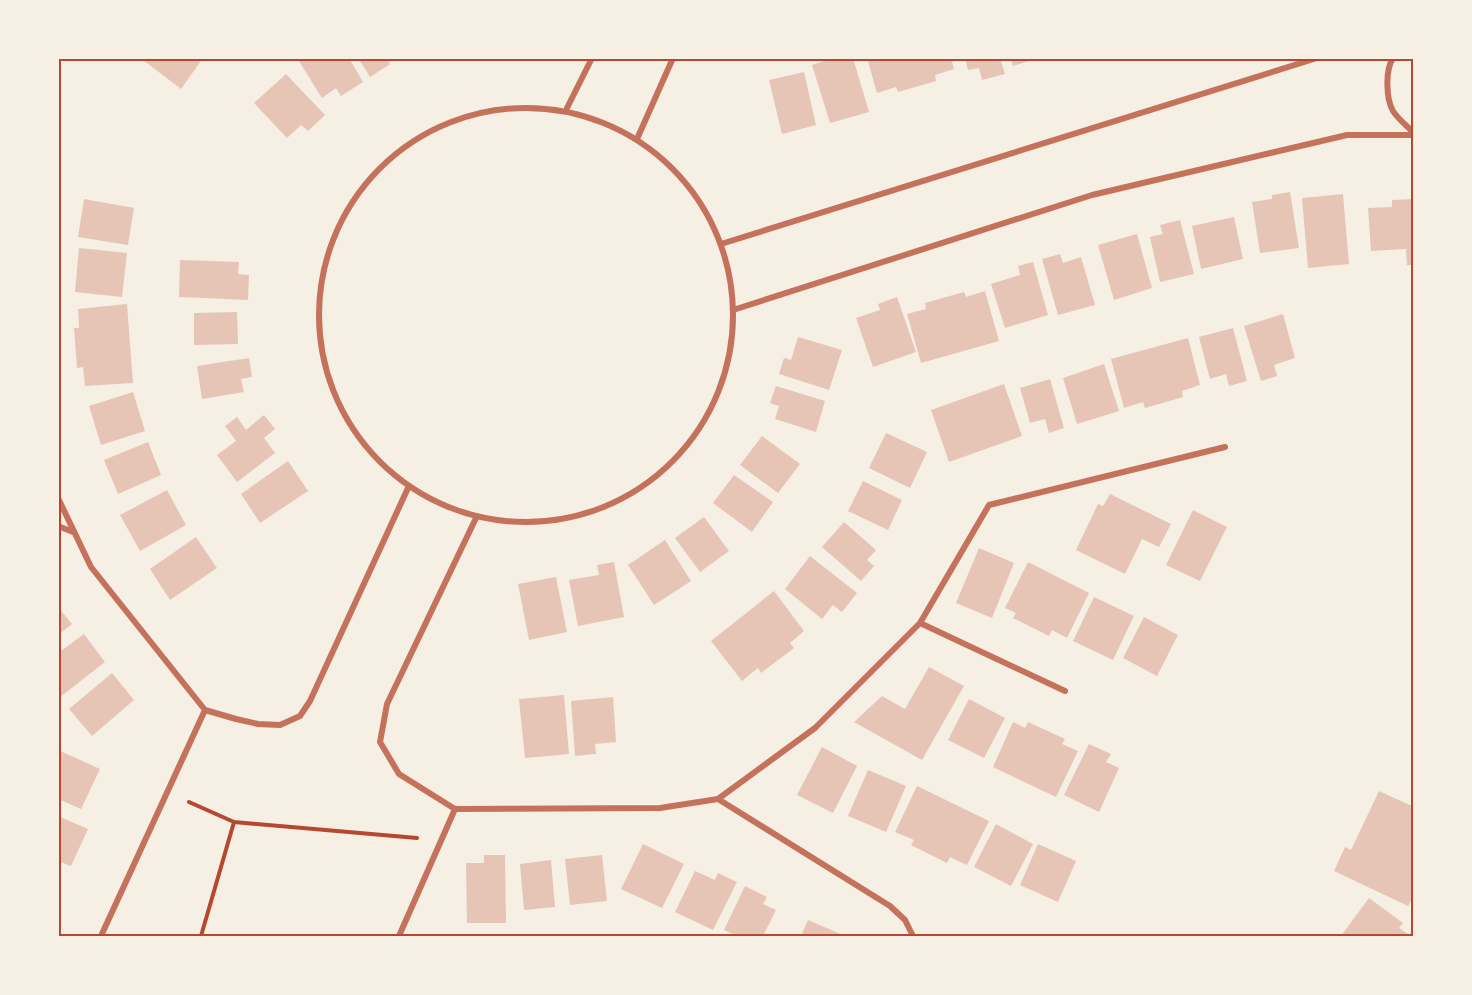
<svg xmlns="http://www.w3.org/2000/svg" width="1472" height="995" font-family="'PT Sans Narrow',sans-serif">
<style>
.building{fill:#e6c5b7}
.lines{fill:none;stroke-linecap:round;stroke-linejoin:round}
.path{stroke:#b5482f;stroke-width:4}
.minor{stroke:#c5725c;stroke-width:6}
.neatline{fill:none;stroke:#b5482f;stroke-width:2}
</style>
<rect width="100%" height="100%" fill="#f6efe4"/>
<path class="building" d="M144,58H203L181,89L143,60Z
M297,58H349L363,82L341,96L336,88L322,98Z
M358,58H387L390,64L370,77Z
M834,58H853L869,112L830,123L812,65Z
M867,58H951L954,69L935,75L936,81L898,92L896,87L877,93Z
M965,58H1000L1005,74L982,80L979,68L968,70Z
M1011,58H1035L1036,59L1013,66Z
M804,72L816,125L782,134L769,80Z
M286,74L325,115L308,131L301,125L287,138L254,103Z
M1290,192L1299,248L1260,253L1252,202L1272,199V195Z
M1343,194L1349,264L1308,268L1302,198Z
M84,199L134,208L128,245L78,237Z
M1414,199V265H1407L1406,249L1371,251L1368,208L1392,207V200Z
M1234,217L1243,259L1201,269L1192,226Z
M1180,220L1194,274L1160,282L1150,237L1163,234L1160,225Z
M1137,234L1152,288L1114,300L1098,245Z
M79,248L127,253L122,297L75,292Z
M1060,254L1063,263L1081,257L1095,305L1058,315L1042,259Z
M180,260L239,262L238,274L249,275L248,300L179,297Z
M1033,262L1048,315L1005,328L991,284L1020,275L1018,266Z
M985,291L999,341L921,363L907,314L926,309L925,303L964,292L966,297Z
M897,297L916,352L873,367L856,318L880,310L878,304Z
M127,304L133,383L85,386L83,367L77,368L74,328H79L78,309Z
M237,312L238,344L194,345V313Z
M1283,314L1295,358L1274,365L1277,376L1261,381L1244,326Z
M1233,328L1247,381L1229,386L1226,374L1210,379L1199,337Z
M798,337L842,350L829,390L779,374L784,358L791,360Z
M1188,338L1200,385L1182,391L1183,397L1145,408L1143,402L1124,408L1111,359Z
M249,358L252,377L241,379L244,392L202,399L197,366Z
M1104,364L1119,411L1077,424L1063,378Z
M1050,379L1064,428L1049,433L1045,419L1030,423L1020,388Z
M1004,384L1022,436L949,462L931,410Z
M776,386L825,401L816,432L775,419L779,406L770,403Z
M133,392L145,431L101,445L89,406Z
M264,415L275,429L264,438L275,453L237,482L217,455L236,441L225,426L237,417L246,430Z
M886,433L927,452L910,488L869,468Z
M762,436L800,464L778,493L740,465Z
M148,442L161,475L118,494L104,460Z
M288,461L308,491L260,523L241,494Z
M734,475L773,502L752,532L713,503Z
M863,481L902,500L888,530L848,511Z
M167,490L186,525L140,551L120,515Z
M1110,494L1171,524L1159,547L1142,539L1125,574L1076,550L1098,504L1103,506Z
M1193,510L1227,527L1200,581L1166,565Z
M704,517L729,551L700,572L675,538Z
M844,522L876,550L867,560L874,566L861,581L822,547Z
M196,537L217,568L170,600L150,569Z
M665,540L691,581L654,605L628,565Z
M979,548L1014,563L992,618L956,603Z
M810,556L857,593L842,612L833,605L822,619L785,589Z
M614,562L624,617L578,626L569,580L599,575L597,565Z
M1028,562L1089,593L1067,638L1052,630L1049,636L1013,618L1016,613L1005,608Z
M556,577L567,632L529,640L518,584Z
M774,591L804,631L790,643L794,648L761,673L758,668L742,681L711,641Z
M1094,597L1134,616L1113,660L1073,641Z
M58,607L72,624L58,635Z
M1144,617L1178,635L1157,676L1123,658Z
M84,634L105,662L60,697L58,653Z
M929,667L964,686L922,760L854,722L882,696L905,709Z
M112,673L134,700L92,736L69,709Z
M564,695L569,754L525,758L519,699Z
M613,697L616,742L595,744L596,754L575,756L571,701Z
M969,699L1005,718L984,758L948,740Z
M1013,722L1025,728L1028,722L1065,739L1062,744L1078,751L1056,797L993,767Z
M1089,744L1111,754L1106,762L1119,768L1099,812L1064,795Z
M822,747L857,766L833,813L797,795Z
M58,750L100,769L81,809L58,799Z
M868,770L906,786L886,832L848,816Z
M917,786L989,821L967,865L950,857L947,863L911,845L914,840L895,832Z
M1379,791L1414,807V896L1408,906L1334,871L1345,847L1351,850Z
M58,816L88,829L71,866L58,861Z
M996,824L1033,844L1011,886L974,867Z
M643,844L684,864L662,908L621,889Z
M1038,844L1076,861L1058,902L1020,885Z
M484,855H505L506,923H467L466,863H484Z
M602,855L607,901L570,905L565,859Z
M551,860L555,907L524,910L520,864Z
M695,871L715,880L718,873L737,882L713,930L675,912Z
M745,886L767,897L763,904L776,910L763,936H737L724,930Z
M1369,898L1403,923L1399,928L1411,936H1341Z
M808,920L845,936H801Z"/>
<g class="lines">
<path class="path" d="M189,802L234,822L417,838
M201,936L234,822"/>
<path class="minor" d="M1393,58C1385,70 1386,99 1393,111C1398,119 1407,126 1414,133
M567,108L592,58
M319 315a207 207 0 1 1 414 0a207 207 0 1 1-414 0Z
M637,139L673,58
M721,244L1317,58
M733,310L1092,195L1347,135H1414
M58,498L91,567L205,710L236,719L258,724L280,725L300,716L310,701L408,488
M476,518L387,704L380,742L399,774L455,809L660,808L718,799L815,728L920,623L989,505L1225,447
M58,526L73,532
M920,623L1065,691
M718,799L890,906L905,920L913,936
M101,936L205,710
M399,936L455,809"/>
</g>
<rect width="1472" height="995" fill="none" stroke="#f6efe4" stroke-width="120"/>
<rect x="60" y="60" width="1352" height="875" class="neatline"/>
</svg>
